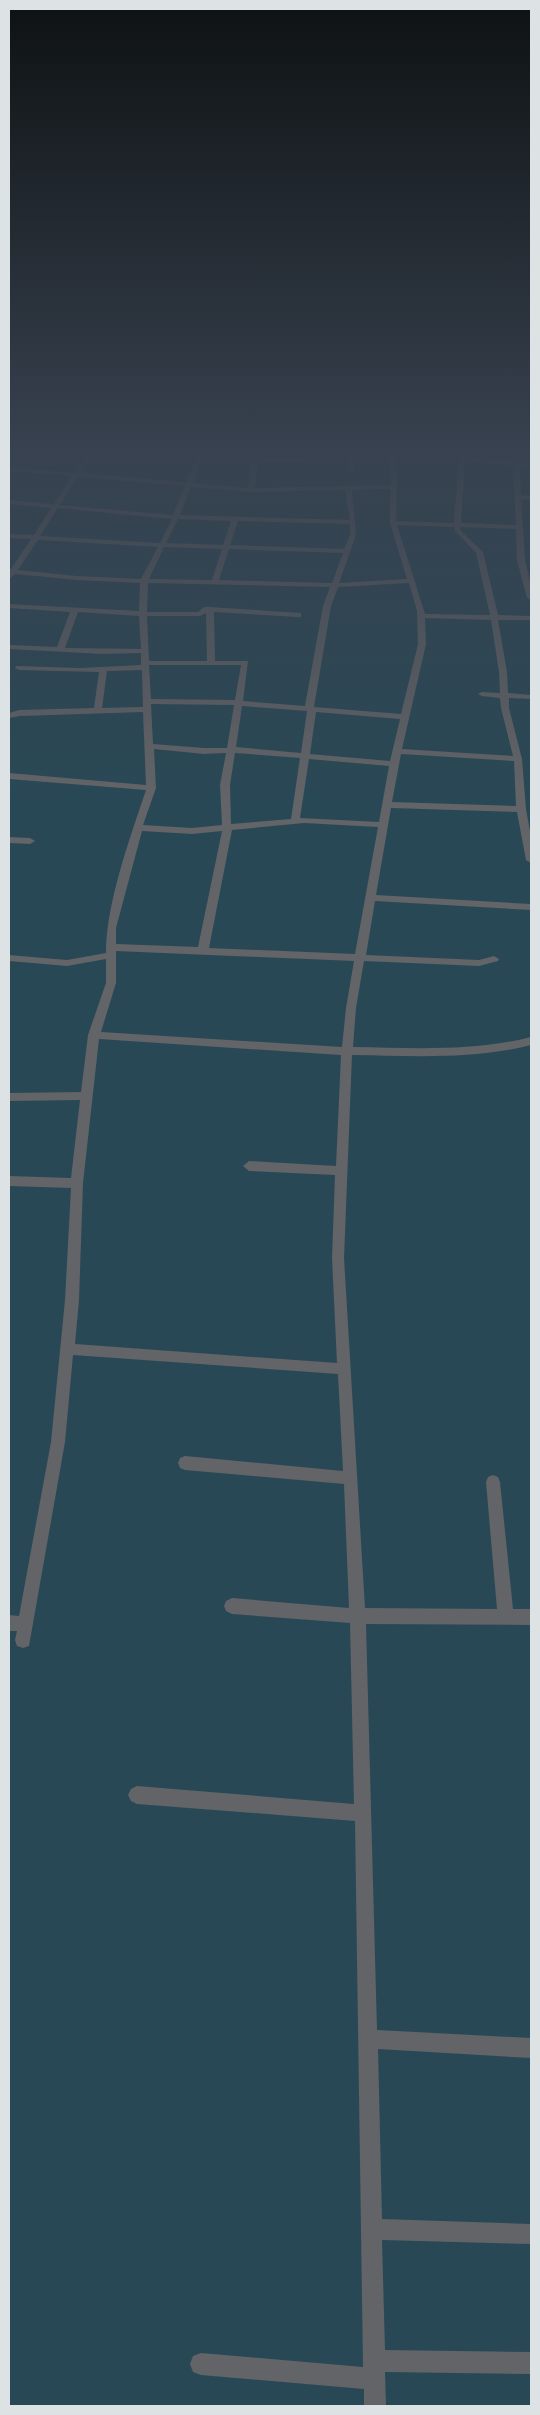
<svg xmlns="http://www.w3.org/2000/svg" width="540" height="2415" font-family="Raleway,sans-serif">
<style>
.green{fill:#294855}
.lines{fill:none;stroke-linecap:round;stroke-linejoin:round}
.street{fill:#626467;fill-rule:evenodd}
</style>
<rect width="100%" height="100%" fill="#192023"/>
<path class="green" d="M9,456H531V2406H9Z"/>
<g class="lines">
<path class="street" d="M86,456H92L80,473L186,482L196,458L177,456L328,459L331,461L328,463L258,461L255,488L391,485L388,456H394L397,476L396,521L454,523L459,456L513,462V456H519L520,463L531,464V468L520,467L521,495L531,496V500L521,499L525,560L531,585V600L527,598L517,560L516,529L461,527L460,530L483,552L498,615L531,616V620H498L507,672L508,693L531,695V699L509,698V708L522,759L526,809L531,837V863L526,860L517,812L391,808L376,895L531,904V910L375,901L366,955L479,960L494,956L499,959L498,961L479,966L364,961L356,1008L353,1047C412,1048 473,1052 531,1037V1045C473,1060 412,1056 352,1055L344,1258L365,1608L497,1609L486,1482L488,1477L493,1475L498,1477L500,1482L513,1609H531V1625L366,1624L377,2030L531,2038V2058L378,2049L382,2219L531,2224V2244L382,2240L385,2350L531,2352V2374L385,2372L386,2406H364V2389L201,2375L193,2372L190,2364L193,2356L201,2353L363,2367L355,1821L137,1804L131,1801L128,1795L131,1789L137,1786L354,1804L350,1623L232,1614L226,1611L224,1606L226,1601L232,1598L349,1608L344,1484L185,1470L180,1468L178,1463L180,1458L185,1456L343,1471L338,1374L73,1355L65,1442L29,1646L23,1648L17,1646L15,1640L17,1631H9V1615L19,1616L51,1442L65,1300L71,1188L9,1186V1176L71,1178L80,1100L9,1101V1093L81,1092L88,1035L106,983V959L67,966L9,961V955L67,960L106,953C106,903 130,838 146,790L9,779V773L146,785L143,712L20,716L9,718V713L19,710L94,708L99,672L19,670L15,668L16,666L80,668L141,665V653L103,654L9,649V645L57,647L70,612L9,608V604L139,611L140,583L77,580L15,574L9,579V569H11L31,539L9,538V534L34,535L51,508L9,504V500L54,504L72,476L9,471V467L74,473ZM202,459L251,460L248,488L193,483ZM465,461L513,466L516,525L461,523ZM78,477L185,486L173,515L60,505ZM191,487L251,492L345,490L350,520L180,515ZM390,489V523L407,579L339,583L356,535L352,490ZM58,508L172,519L160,543L40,536ZM178,519L231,521L223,545L166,543ZM238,521L350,524V535L344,549L230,545ZM397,525L454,527L455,531L476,553L490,615L425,614ZM38,540L158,547L141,579L77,576L18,570ZM164,547L222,549L212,580L149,579ZM229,549L343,553L332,583L219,580ZM148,583L330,587L323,606L305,706L243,701L248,661H215L214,612L298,617H301V613L210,607H204L198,612H147ZM409,583L417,611L418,644L401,714L314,707L331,606L338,587ZM78,612L139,616L141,649L65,648ZM206,613L207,661H149L147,616H200ZM425,618L491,620L499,672L500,693L482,692L478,694L482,696L500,698L501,708L513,756L402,749L426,644ZM149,665H241L235,700L151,699ZM142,670L143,707L102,708L107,671ZM151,704L234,705L227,748H204L153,744ZM242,706L307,711L301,753L236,747ZM316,712L400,719L390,761L310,754ZM154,749L204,754L226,753L220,785L222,825L192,828L143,825L156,788ZM235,753L300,758L291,819L231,824L230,785ZM401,754L514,761L516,806L392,802ZM309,759L389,766L379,822L300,818ZM304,823L378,827L355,954L209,948L232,830ZM142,831L192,834L222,831L198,947L116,944V928ZM116,951L354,961L346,1008L342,1047L101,1032L116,983ZM99,1039L341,1055L336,1166L249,1161L243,1166L249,1171L335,1175L332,1258L337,1363L75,1344L79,1300L83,1183Z
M347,456H353L354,473L349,472Z
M9,837L30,838L35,841L30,844L9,843Z"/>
</g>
<linearGradient id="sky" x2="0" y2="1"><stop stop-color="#0e1213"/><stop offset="0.57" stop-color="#384250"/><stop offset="1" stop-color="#384250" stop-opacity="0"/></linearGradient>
<rect width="540" height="795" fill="url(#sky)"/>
<rect width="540" height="2415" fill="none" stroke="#dde2e4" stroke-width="20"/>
</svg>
